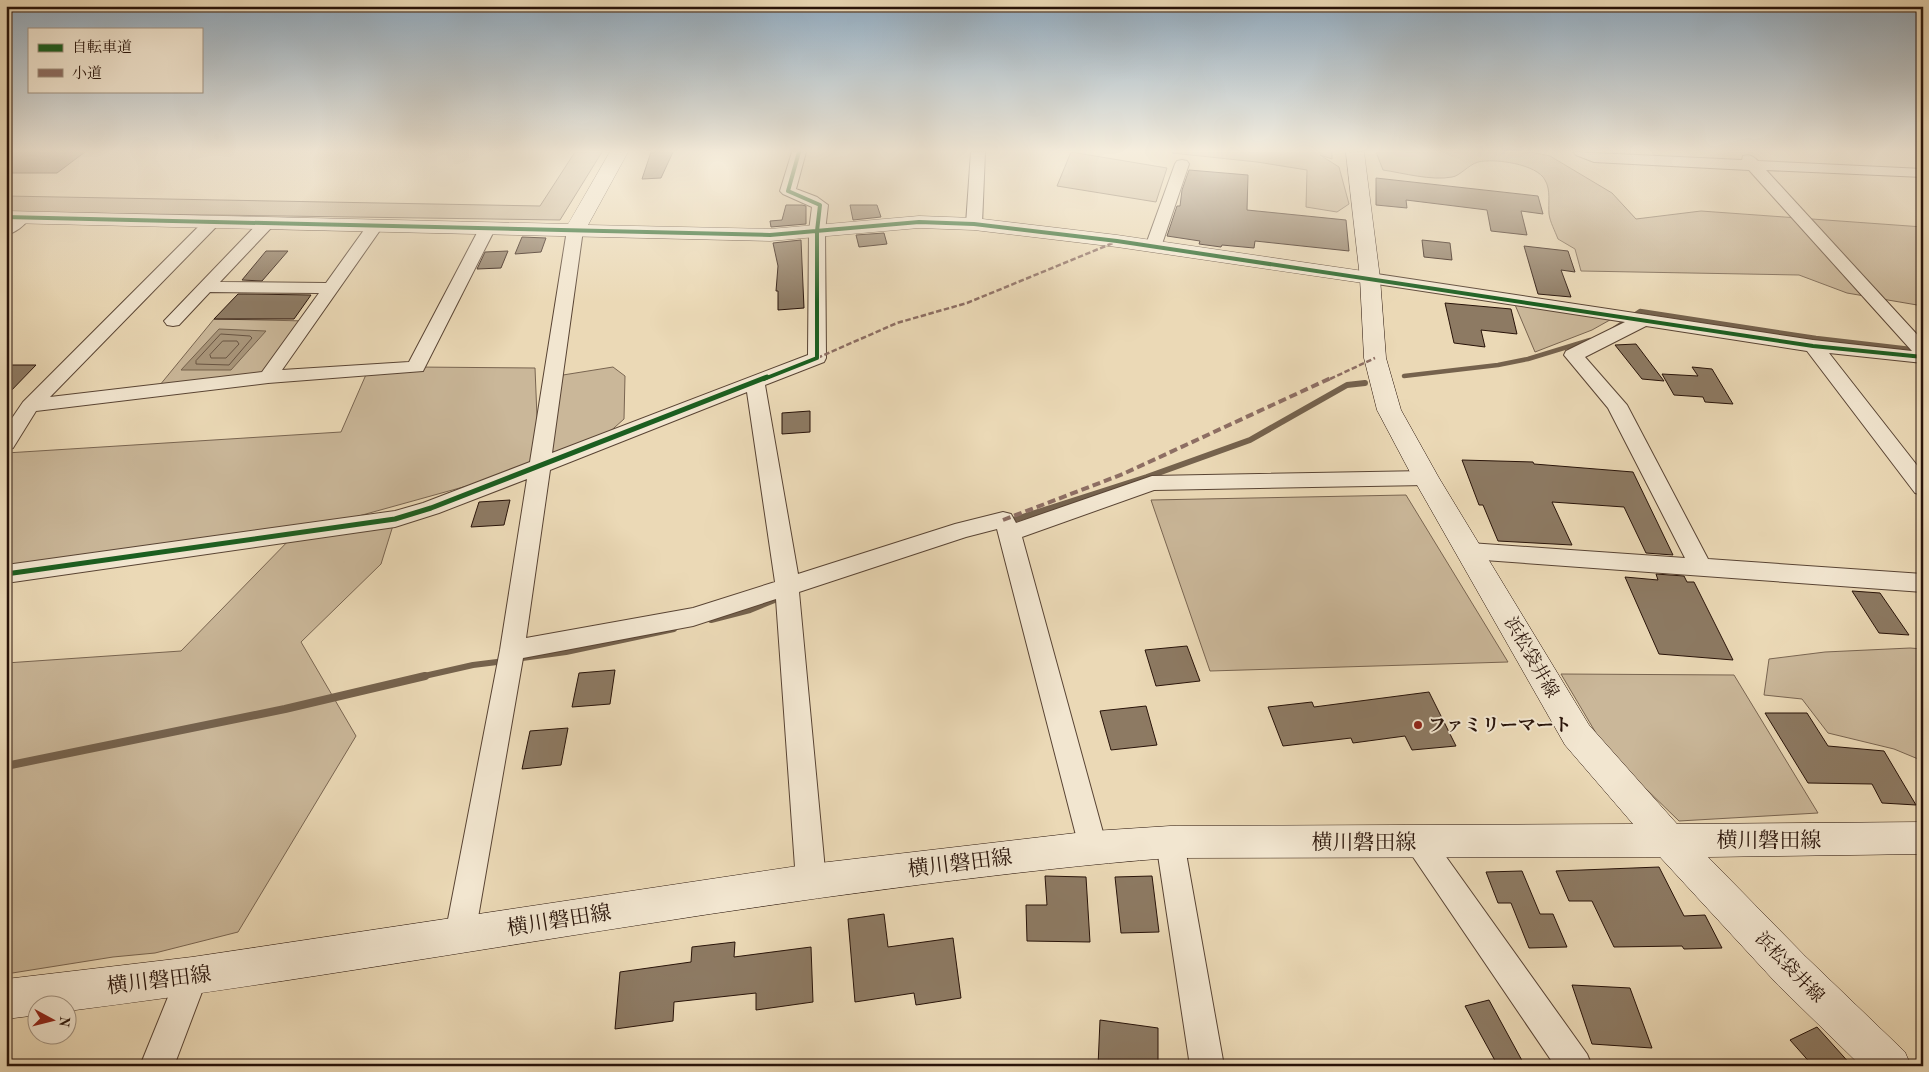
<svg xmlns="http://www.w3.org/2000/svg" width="1929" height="1072" font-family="'Old Standard TT','Noto Serif JP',serif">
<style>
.green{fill:#cab799;stroke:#796551}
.water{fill:#a9967b;stroke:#75624d}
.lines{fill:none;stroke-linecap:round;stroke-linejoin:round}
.shore{stroke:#685442;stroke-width:1}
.stream-far2{stroke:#75624d;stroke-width:4.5}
.stream-far1{stroke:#75624d;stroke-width:6}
.stream{stroke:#75624d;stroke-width:8}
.building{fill:#8d7a63;stroke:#281309}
.minor-casing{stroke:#594434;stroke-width:2}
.tertiary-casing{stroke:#594434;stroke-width:1}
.secondary-casing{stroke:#281309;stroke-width:1}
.minor{fill:#f2e6d0;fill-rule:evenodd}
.tertiary{fill:#f2e6d0;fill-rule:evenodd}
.secondary{fill:#f2e6d0;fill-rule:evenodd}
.quiet-far1{stroke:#8d6e63;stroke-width:2.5;stroke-dasharray:5.5 2.5;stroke-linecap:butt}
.quiet{stroke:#8d6e63;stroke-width:4;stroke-dasharray:8 4;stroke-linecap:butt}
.cycleway-far1-casing{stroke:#f2e6d0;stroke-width:6}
.cycleway-casing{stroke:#f2e6d0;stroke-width:8}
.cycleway-far1{stroke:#1b5e20;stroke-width:4}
.cycleway{stroke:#1b5e20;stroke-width:5}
.poi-dot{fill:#8f2418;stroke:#f2e6d0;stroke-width:2}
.labels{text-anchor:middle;stroke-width:4;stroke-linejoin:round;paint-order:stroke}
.street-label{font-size:18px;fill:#281309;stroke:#f2e6d0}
.poi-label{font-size:18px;font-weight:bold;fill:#281309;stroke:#f2e6d0;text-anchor:start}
.near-street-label{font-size:21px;fill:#281309;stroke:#f2e6d0}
</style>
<rect width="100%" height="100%" fill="#ebd9b6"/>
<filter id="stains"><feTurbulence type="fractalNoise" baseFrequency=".004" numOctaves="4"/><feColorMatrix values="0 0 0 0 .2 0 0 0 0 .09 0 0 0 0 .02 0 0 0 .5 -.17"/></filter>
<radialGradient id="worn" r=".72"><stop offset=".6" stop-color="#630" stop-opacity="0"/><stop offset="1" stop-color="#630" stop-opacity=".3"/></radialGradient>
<path class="green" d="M575,152H602L560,220L6,212V196L540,206Z
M1071,152L1167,168L1156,202L1057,186Z
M1173,152H1332V159L1320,155L1339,167L1349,204L1337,212L1306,207L1307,170L1257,162L1172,153Z
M1376,152H1531L1550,156L1612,193L1636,219L1701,211L1923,227V306L1847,293L1799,275L1581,271L1575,249L1558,239C1555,231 1550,222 1549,214C1548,203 1551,190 1545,180C1537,164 1494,158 1478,162C1468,165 1460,176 1452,177C1432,181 1403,173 1383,170Z
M1513,300L1617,316L1592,330L1535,352Z
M214,319L307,321L268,377L155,391Z
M416,367L535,368L539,466L301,532L395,519L381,564L301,642L356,736L238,932L155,953L113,957L6,974V663L181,651L295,534L6,574V453L341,432L368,370Z
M613,367L625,376L624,419L596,444L549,455L563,375Z
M1406,495L1508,662L1210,671L1151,500Z
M1910,648L1923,649V761L1894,749L1828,733L1802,699L1764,695L1769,659L1825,652Z
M1561,674L1734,675L1818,813L1679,821L1606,750Z"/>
<path class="water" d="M219,329L266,331L231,370H181Z"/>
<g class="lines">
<path class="shore" d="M221,334L250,336L252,338L229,365L196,364V361Z
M223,341H237L239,344L226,358H211L210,355Z"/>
<path class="stream-far2" d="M1615,328L1640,311L1816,338L1919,350
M1404,376L1498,365L1528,359L1590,340"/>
<path class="stream-far1" d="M1007,522L1147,477L1250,440L1347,385L1365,383
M711,620L750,610L782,597
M515,659L566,652L674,629
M420,677L473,665L505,661"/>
<path class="stream" d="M6,766L285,709L425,676"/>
</g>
<path class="building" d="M6,152H85L57,173H6Z
M651,152H673L661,178L642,179Z
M1189,170L1248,175L1247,210L1346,220L1349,251L1255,241L1254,248L1222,245L1221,247L1199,244L1200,241L1167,236L1177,206H1180L1182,190Z
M1376,178L1538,196L1543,214L1521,211L1527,235L1491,231L1487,210L1406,200L1407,208L1376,205Z
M786,205H802L806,206V224L771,227L770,221L782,220Z
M850,205H877L881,217L853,220Z
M884,233L887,244L859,247L856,235Z
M522,237L546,238L541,252L515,254Z
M801,240L804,308L778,310V291H776L778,266L773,243Z
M1422,240L1450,243L1452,260L1424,257Z
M1524,246L1568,251L1575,272L1561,270L1571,297L1538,294Z
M266,251H288L262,281L242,280Z
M508,251L501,268L477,269L485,252Z
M238,294H245L311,295L294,319H214Z
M1445,303L1511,309L1517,334L1481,330L1485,347L1454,343Z
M1636,344L1664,381L1642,379L1615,345Z
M12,365H36L6,396V371Z
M1692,367L1712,369L1733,404L1705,402L1703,397L1674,395L1662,374L1698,376Z
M810,411V432L782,434V413Z
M1462,460L1533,462L1534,464L1633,472L1673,555L1646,553L1624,507L1552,502L1572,545L1498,541L1483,505H1479Z
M510,500L504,525L471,527L479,502Z
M1656,574L1684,576L1687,582H1694L1733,660L1659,654L1625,577L1658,580Z
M1852,591L1880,593L1909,635L1879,633Z
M1187,646L1200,681L1156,686L1145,650Z
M615,670L610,704L572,707L579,673Z
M1429,692L1456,746L1412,750L1405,736L1353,743L1351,738L1283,746L1268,707L1312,702L1314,707Z
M1146,706L1157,745L1111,750L1100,711Z
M1765,713H1807L1828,746L1884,751L1916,805L1882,803L1872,784L1808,783Z
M568,728L561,765L522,769L530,731Z
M1659,867L1684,916L1705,915L1722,948L1684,949L1682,946L1614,947L1592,901H1569L1556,871Z
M1522,871L1540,914H1553L1567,947L1529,948L1511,903H1498L1486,872Z
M1045,876L1086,877L1090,942L1027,941L1026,905H1047Z
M1152,876L1159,932L1121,933L1115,877Z
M884,914L888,947L953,938L961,998L916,1005L914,993L855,1002L848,919Z
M735,942L734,957L811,947L813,1002L756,1010V993L674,1002L673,1021L615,1029L620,972L691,962L692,947Z
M1572,985L1630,988L1652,1048L1592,1044Z
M1489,1000L1525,1066H1498L1465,1006Z
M1100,1020L1158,1028V1066H1098Z
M1817,1027L1852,1066H1813L1790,1040Z"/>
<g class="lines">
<defs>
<path id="minor" d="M792,152H806L796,189L817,197L828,205L825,231L826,358L824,362L765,385L798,574L955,524L1003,512L1011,514L1016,523L1152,476L1426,471L1434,473L1437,478L1434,483L1426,485L1154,490L1022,537L1107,847L1103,856L1093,860L1083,856L1079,847L997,529L966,537L799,592L826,881L821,891L811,895L801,891L796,881L776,599L693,626L523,658L475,935L471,946L460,950L449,946L445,935L500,650L527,479L439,513L395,527L6,583V565L395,511L423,503L530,462L567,230L569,227H581L583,230L552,453L808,355L809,231L812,207L783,194L780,191ZM747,392L775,582L693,608L526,638L550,470Z
M971,152H985L982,224L980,227H968L966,224Z
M1574,152L1742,160L1743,156C1750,154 1753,156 1758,161L1923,169V177L1766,170L1923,341V363L1829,353L1923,473V495L1915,493L1807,351L1646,326L1585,357L1627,405L1708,559L1923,574V592L1470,559L1462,557L1459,551L1462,545L1470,543L1685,558L1608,408L1564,355L1566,351L1625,322L1370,283L1364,282L1361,278L1364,274L1370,273L1813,340L1912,351L1749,170L1594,162L1576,155Z
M1182,160L1187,161L1189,164L1161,247L1159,250H1147L1145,247L1175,164L1177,161Z
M22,213L28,215L30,218C25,225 15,233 6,235V222L16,215Z
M211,218L217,220L219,223L217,226L50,397L262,372L319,293L210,292L179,325L173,326L167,325L164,321L260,221H272L274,224L272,227L220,282L326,283L369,223H381L383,226L282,370L409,362L479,229L481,226H493L495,229L423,371L268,383L36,411L13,448L6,450V427L23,402L205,220Z
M1170,829L1180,833L1184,842L1224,1066H1190L1156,842L1160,833Z
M1419,829L1429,833L1587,1054L1592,1066H1555L1409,851L1405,842L1409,833Z
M192,960L203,965L208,976L174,1066H140L181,965Z"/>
<path id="tertiary" d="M610,152H628L588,225L770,229L919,216L974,218L1117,235L1370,272L1377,274L1380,278L1377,282L1370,284L1117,247L974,230L919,228L770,241L6,223V211L568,224Z"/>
<path id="secondary" d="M1346,152H1364L1380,278L1386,358L1401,410L1439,478L1589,725L1677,824L1923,822V854L1708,857L1805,956L1905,1052L1911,1066H1861L1777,984L1660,857L1170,858C1088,864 1007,874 925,884C638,920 354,975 68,1011V1004H38V1015L6,1019V979L192,957L811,864L1093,831L1170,826L1633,824L1565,745L1413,478L1377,410L1364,358L1360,278Z"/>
</defs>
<use href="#minor" class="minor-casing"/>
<use href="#tertiary" class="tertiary-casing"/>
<use href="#secondary" class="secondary-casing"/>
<use href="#minor" class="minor"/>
<use href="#tertiary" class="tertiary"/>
<use href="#secondary" class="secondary"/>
<path class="quiet-far1" d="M817,358L897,323L967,303L1113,243
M1330,379L1375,358"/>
<path class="quiet" d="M1003,520L1123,474L1333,377"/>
<defs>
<path id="cycleway-far1" d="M6,217L770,235L919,222L974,224L1117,241L1813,346L1923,357
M764,379L817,358V231L820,205L788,191L799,152"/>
<path id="cycleway" d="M6,574L395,519L431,508L767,377"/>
</defs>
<use href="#cycleway-far1" class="cycleway-far1-casing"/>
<use href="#cycleway" class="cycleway-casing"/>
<use href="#cycleway-far1" class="cycleway-far1"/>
<use href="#cycleway" class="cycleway"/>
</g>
<linearGradient id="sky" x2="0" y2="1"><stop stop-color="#8fa8bc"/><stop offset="0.5" stop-color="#f6eede"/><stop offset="1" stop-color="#f6eede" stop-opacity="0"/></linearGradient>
<rect width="1929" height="302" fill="url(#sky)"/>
<circle class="poi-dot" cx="1418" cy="725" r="5"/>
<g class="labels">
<g class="street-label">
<text transform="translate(1532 657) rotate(60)" y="6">浜松袋井線</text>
<text transform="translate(1790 967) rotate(46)" y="6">浜松袋井線</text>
</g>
<g class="poi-label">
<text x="1428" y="731">ファミリーマート</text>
</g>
<g class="near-street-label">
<text x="1769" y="847">横川磐田線</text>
<text x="1364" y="849">横川磐田線</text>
<text transform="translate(960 863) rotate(-7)" y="7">横川磐田線</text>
<text transform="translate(559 920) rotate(-9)" y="7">横川磐田線</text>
<text transform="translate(159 980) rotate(-7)" y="7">横川磐田線</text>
</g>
</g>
<rect width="1929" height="1072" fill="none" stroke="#ebd9b6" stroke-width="25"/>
<rect x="8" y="8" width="1914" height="1057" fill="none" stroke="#281309" stroke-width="2.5"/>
<rect x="12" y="12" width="1904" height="1047" fill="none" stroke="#281309"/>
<rect x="28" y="28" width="175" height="65" fill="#f2e6d0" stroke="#a19280"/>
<rect x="38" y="44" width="25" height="8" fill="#1b5e20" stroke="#a19280"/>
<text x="72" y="52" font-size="15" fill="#281309">自転車道</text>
<rect x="38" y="69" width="25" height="8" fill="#8d6e63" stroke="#a19280"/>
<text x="72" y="78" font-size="15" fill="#281309">小道</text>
<g transform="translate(52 1020) rotate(97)"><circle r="24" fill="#f2e6d0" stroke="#a19280"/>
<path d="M0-4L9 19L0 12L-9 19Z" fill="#8f2418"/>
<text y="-8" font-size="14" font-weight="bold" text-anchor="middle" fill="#281309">N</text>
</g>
<rect width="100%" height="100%" filter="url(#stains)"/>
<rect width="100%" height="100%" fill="url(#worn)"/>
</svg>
